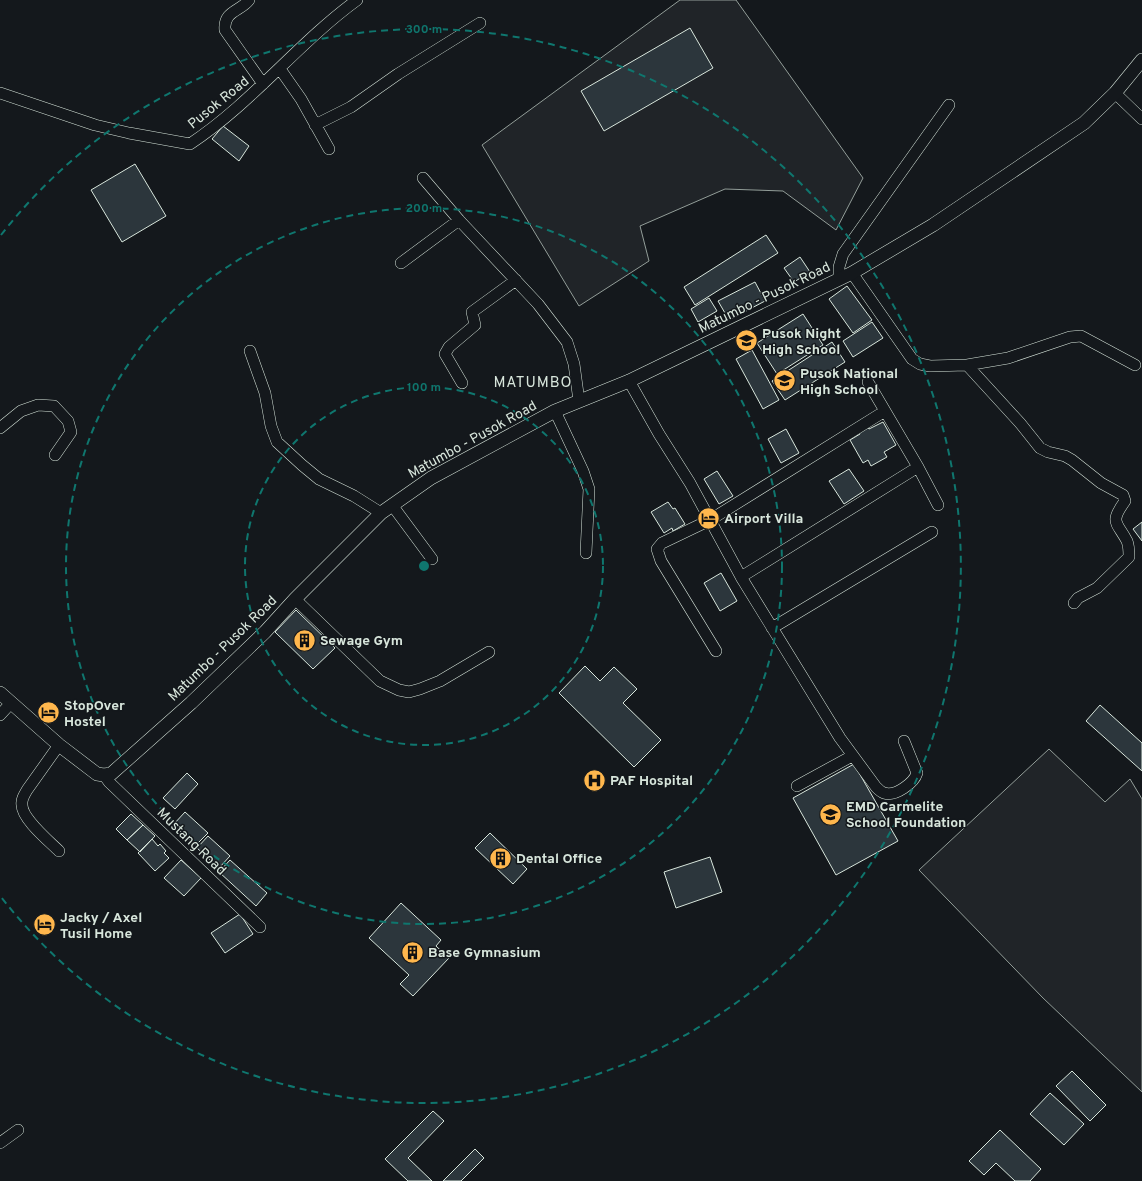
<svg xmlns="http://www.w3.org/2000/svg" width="1142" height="1181" font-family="Overpass,sans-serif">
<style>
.green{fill:#202428;stroke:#939e99}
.building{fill:#2c363c;stroke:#d8e6dc}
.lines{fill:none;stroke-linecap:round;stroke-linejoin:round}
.minor-casing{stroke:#d8e6dc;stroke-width:12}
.tertiary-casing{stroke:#d8e6dc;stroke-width:14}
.minor{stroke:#14181c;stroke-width:11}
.tertiary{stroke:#14181c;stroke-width:13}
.ring{fill:none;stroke:#0f766e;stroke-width:2;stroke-dasharray:7 5}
.labels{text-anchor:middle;stroke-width:3;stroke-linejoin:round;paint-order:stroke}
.street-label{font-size:14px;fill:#d8e6dc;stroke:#14181c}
.poi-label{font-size:14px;font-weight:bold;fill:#d8e6dc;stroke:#14181c;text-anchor:start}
.neighbourhood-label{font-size:15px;letter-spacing:1px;fill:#d8e6dc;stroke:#14181c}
.centre{fill:#0f766e;stroke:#14181c;stroke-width:2}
.ring-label{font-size:12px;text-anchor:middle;font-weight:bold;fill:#0f766e;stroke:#14181c;stroke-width:3;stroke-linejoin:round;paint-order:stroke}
</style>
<rect width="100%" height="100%" fill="#14181c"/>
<path class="green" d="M680,0H736L863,178L836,230L783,191L725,189L640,226L649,261L579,306L482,145Z
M1049,749L1105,802L1130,779L1142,799V1092L1043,998L919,870Z"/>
<path class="building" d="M690,28L713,68L604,131L581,91Z
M223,126L249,146L239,161L212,139Z
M135,164L166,216L122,242L91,190Z
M766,235L778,253L695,305L684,287Z
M800,257L810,272L794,282L784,268Z
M755,282L765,301L729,320L718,301Z
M847,286L872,320L853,333L829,299Z
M709,298L717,311L698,322L691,309Z
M803,314L823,345L777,374L757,343Z
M872,322L883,338L853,357L843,341Z
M832,342L845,362L785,400L772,381Z
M752,350L779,400L763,409L736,359Z
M883,422L896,445L884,452L887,457L871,466L868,460L863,463L850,440L860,434L858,430L867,426L869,429Z
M786,429L799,453L781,463L768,439Z
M849,469L864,491L844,504L829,481Z
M717,471L733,496L719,504L704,479Z
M668,502L673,509L675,508L685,524L673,531L672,528L664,533L651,512Z
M1142,522V541L1133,529Z
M721,573L737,601L720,611L704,583Z
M296,610L335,648L313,669L275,632Z
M585,666L600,681L614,667L637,689L623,703L661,740L634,767L559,693Z
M1100,705L1142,743V771L1086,721Z
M854,764L898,841L836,875L793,798Z
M187,773L198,784L175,809L163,798Z
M185,812L208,833L196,845L173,825Z
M131,814L143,825L127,840L116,829Z
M143,825L155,836L140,852L127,840Z
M490,833L527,869L513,884L475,848Z
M208,836L230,856L219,868L197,848Z
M152,839L158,846L160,844L166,851L164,853L169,858L155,871L138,853Z
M710,857L722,892L676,908L664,872Z
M181,860L201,878L184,896L164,878Z
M230,860L267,893L256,906L219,872Z
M401,903L441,940L436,946L449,958L413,996L400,984L409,975L369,938Z
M240,914L253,934L225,953L211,933Z
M1072,1071L1106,1105L1090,1121L1056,1086Z
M1050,1093L1084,1124L1064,1145L1030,1114Z
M433,1111L444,1121L408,1158L432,1181H408L385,1159Z
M1000,1130L1041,1169L1030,1181H1015L996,1163L984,1175L969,1161Z
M475,1149L484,1158L461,1181H443Z"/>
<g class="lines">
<defs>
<path id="minor" d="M249,0C241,11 223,11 225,30L263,84
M280,69L301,99L329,149
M0,93L95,125L129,133L190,144C252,103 298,43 357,0
M1115,93L1142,119
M315,125L351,107L398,74L480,23
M423,178L459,220L538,304L567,342L574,364L579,401
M401,263L459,220
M852,273L912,359L920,364L930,366L967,365L1008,358L1070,337L1081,336L1135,365
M839,279V267L843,254L949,105
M250,351L265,393L271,426L277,442L302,465L319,479L354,496L381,513
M967,365L1020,423L1040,448L1048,452L1065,456L1072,460L1101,483L1123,495L1125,501C1109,523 1117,522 1127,541C1129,546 1129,552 1129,557L1097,588L1078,598L1074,603
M629,381L659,434L690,483L741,577L840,738L876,787C878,789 881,792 884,793C895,797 914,783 917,773L904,741
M868,382L918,467L938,505
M462,383L445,354L449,347L475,325L472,312L516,280
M555,411L583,471L589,489L586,553
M0,428L21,411L38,405L54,406L68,421L71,432L55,455
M392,505L432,559
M741,577L918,467
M295,599L380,681L399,690L409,692L420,689L440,681L489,652
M772,628L932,532
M716,651L661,561L657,549L662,543L710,520L885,411
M0,715L11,703
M59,745L27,790C24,795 21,800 22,805C22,819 49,841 59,851
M104,775L109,782L260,927
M797,786L852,756
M0,1143L18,1130"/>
<path id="tertiary" d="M0,693L59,745L97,774L104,775L111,774L191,703L265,632L295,599L381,513L431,478L555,411L629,381L852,273L933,225L1084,123L1115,93L1142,60"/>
</defs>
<use href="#minor" class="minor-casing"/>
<use href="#tertiary" class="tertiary-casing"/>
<use href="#minor" class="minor"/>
<use href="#tertiary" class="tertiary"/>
</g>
<g class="ring">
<circle cx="424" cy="566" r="179"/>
<circle cx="424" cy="566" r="358"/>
<path d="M1 235A537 537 0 1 1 1 897"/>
</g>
<defs>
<symbol id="school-disc" viewBox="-11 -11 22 22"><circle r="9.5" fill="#ffb74d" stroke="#14181c"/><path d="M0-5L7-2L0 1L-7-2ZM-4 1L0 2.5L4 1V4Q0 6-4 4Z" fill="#111"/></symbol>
<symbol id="hotel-disc" viewBox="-11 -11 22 22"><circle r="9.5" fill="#ffb74d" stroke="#14181c"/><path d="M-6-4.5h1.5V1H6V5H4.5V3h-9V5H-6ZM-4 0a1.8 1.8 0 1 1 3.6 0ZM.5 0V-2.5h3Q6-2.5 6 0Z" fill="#111"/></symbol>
<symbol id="building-disc" viewBox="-11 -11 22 22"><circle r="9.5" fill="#ffb74d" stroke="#14181c"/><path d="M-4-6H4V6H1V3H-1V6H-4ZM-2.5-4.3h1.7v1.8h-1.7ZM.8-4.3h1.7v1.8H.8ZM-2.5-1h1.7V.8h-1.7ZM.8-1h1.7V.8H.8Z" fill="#111"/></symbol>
<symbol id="hospital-disc" viewBox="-11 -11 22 22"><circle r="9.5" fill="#ffb74d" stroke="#14181c"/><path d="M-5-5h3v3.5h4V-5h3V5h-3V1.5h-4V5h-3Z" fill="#111"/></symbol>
</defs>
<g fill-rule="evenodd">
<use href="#school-disc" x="734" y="328" width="25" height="25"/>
<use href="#school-disc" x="772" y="368" width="25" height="25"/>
<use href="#hotel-disc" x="696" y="506" width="25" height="25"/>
<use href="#building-disc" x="292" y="628" width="25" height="25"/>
<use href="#hotel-disc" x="36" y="700" width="25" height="25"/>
<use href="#hospital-disc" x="582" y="768" width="25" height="25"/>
<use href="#school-disc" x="818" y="802" width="25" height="25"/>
<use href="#building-disc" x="488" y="846" width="25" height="25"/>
<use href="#hotel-disc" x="32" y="912" width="25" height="25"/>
<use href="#building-disc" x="400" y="940" width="25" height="25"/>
</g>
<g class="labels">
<g class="street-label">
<text transform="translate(218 102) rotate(-39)" y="5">Pusok Road</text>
<text transform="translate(764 297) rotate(-26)" y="5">Matumbo - Pusok Road</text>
<text transform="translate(472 439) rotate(-29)" y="5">Matumbo - Pusok Road</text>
<text transform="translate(222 648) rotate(-44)" y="5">Matumbo - Pusok Road</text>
<text transform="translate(192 841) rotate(44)" y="5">Mustang Road</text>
</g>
<g class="poi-label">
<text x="762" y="338">Pusok Night<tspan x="762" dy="16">High School</tspan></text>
<text x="800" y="378">Pusok National<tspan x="800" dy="16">High School</tspan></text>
<text x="724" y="523">Airport Villa</text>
<text x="320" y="645">Sewage Gym</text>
<text x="64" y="710">StopOver<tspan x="64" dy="16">Hostel</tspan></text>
<text x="610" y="785">PAF Hospital</text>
<text x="846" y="811">EMD Carmelite<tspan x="846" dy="16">School Foundation</tspan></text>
<text x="516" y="863">Dental Office</text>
<text x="60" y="922">Jacky / Axel<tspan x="60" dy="16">Tusil Home</tspan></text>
<text x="428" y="957">Base Gymnasium</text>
</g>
<g class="neighbourhood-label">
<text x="533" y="387">MATUMBO</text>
</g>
</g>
<circle cx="424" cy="566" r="6" class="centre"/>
<g class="ring-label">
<text x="424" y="33">300 m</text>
<text x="424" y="212">200 m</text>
<text x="424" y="391">100 m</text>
</g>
</svg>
